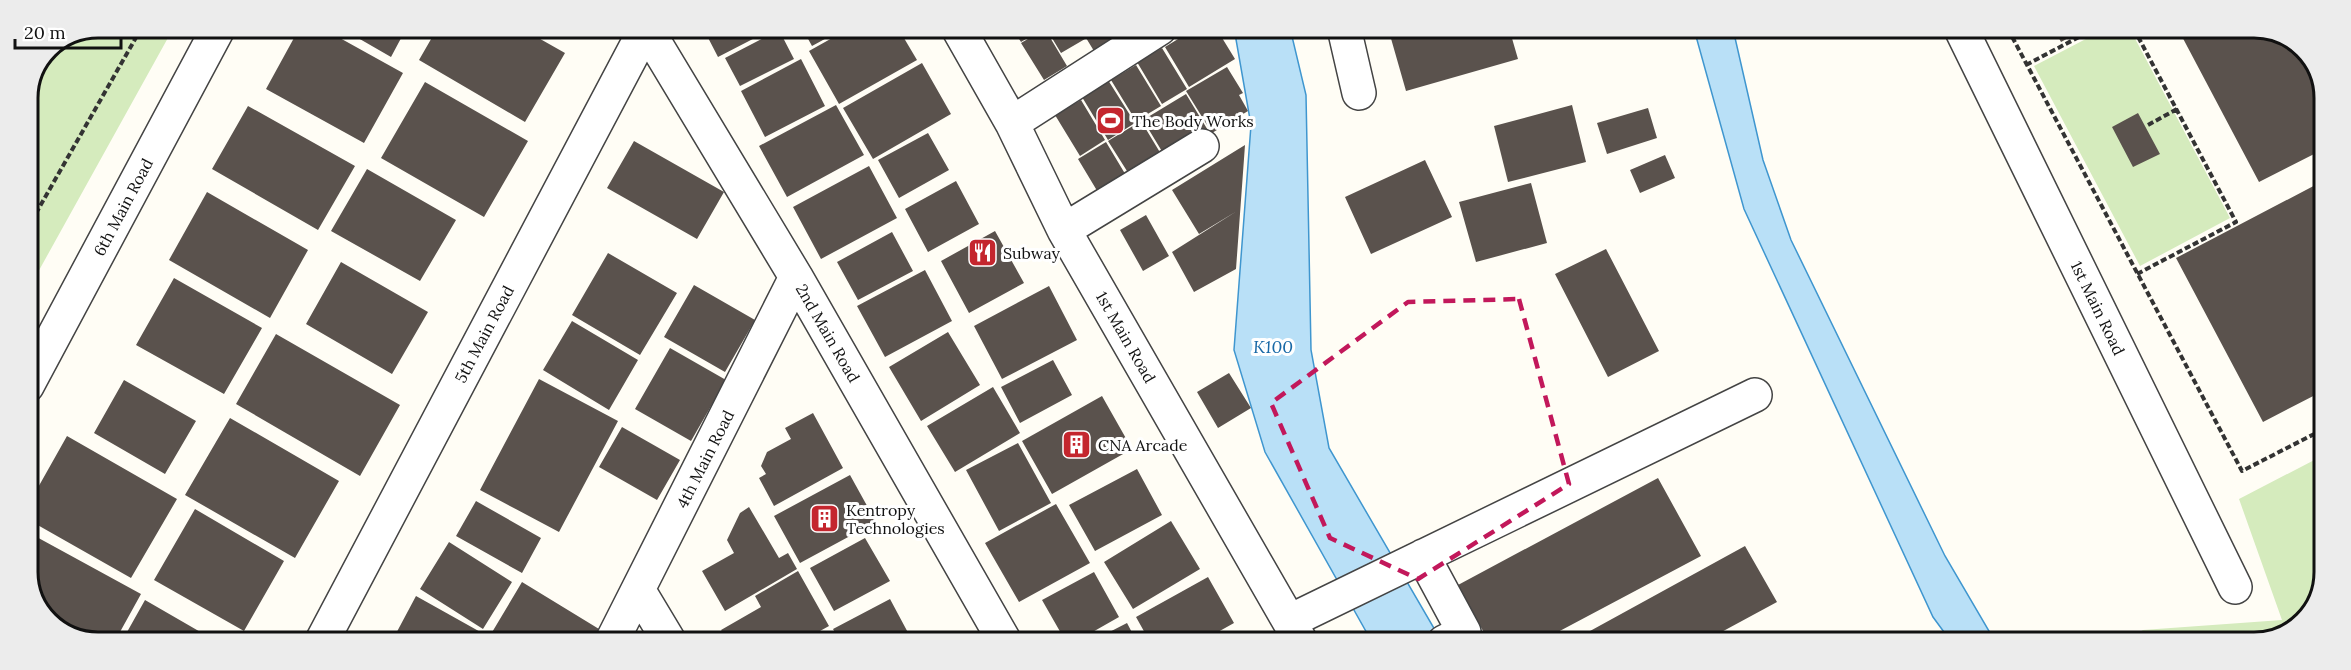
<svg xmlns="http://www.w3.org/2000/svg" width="2351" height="670" font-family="Lora,serif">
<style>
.green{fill:#d5ebbd}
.water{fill:#b9e0f7;stroke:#3f96cf;stroke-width:1.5}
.building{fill:#5a524d}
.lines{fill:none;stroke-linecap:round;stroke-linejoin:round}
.minor-casing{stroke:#444;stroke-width:36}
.path{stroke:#333;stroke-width:4;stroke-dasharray:6 3;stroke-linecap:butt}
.minor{stroke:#fff;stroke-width:33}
.marked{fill:none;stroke:#c2185b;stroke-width:4.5;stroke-dasharray:12 8;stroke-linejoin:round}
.labels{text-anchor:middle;stroke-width:6;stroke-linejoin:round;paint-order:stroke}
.poi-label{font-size:16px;fill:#111;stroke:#fff;text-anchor:start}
.street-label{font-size:16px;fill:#111;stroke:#fff}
.water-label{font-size:18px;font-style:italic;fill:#1768a6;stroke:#fff}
.rim{fill:none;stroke:#111;stroke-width:3}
</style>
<rect width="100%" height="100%" fill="#fffdf5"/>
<path class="green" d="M97,27H174L27,292V97L48,47Z
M2105,29H2130L2230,218L2140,266L2034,66Z
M2322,456V591L2297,628L2254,643H2122L2143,630L2282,620L2239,499Z"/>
<path class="water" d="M1234,28H1290L1306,95L1311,350L1329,448L1442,642H1372L1265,452L1234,350L1251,125Z
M1694,29H1733L1763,160L1791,240L1945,556L1996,643H1952L1933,617L1744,209Z"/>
<path class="building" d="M300,27H320L403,73L364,143L266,89Z
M339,27H407L391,57Z
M438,27H519L565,53L525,122L419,60Z
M703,28H774L718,57Z
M802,28H845L812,46Z
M850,28H898L917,60L839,104L809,51Z
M1012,28H1044L1021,42Z
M1046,28H1078L1085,39L1061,53Z
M1080,28H1118L1125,40L1097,56Z
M1196,28H1216L1235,59L1189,87L1165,47Z
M1388,28H1509L1518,59L1406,91Z
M1045,29L1067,66L1044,80L1021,43Z
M2054,29H2085L2061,42Z
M2178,29H2272L2307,51L2324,92V149L2259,182Z
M779,30L794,59L740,86L725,58Z
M1162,48L1187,89L1162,104L1137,62Z
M801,59L825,106L765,137L741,91Z
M922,63L951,114L873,159L843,108Z
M1136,65L1161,106L1136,121L1111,80Z
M1227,67L1243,93L1239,95L1248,111L1212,133L1186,91Z
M1108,80L1135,123L1108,140L1082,97Z
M425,82L528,141L484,217L381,158Z
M1186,94L1209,132L1166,158L1143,120Z
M1081,100L1105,140L1080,156L1055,115Z
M836,105L864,155L787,197L759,146Z
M1572,105L1586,162L1508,182L1494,126Z
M248,106L355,166L318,230L212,169Z
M1648,108L1657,138L1607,154L1597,123Z
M2138,113L2160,154L2133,167L2112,127Z
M1141,121L1164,159L1132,179L1108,141Z
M928,133L949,170L899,198L878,160Z
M634,141L724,192L697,239L607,188Z
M1106,142L1130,182L1102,199L1078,159Z
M1245,145L1236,269L1194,292L1172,252L1237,211L1199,234L1172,190Z
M1665,155L1675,178L1640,193L1630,170Z
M1425,160L1452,217L1371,254L1345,197Z
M869,166L897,218L821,259L793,207Z
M367,169L456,220L420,281L331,231Z
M956,181L979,224L928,252L905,209Z
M2323,181V391L2263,422L2176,258Z
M1531,183L1547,243L1476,262L1459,202Z
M207,192L308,250L270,318L169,260Z
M1146,215L1169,256L1143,271L1120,230Z
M995,231L1024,283L969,313L941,261Z
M892,232L913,271L858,300L837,262Z
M1606,249L1659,351L1608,377L1555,274Z
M608,253L677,293L640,355L572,315Z
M341,262L428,312L392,374L306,324Z
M925,270L952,321L885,357L857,306Z
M174,278L262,328L224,394L136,345Z
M694,285L755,320L725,372L664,337Z
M1049,286L1077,340L1002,379L974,326Z
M572,321L638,360L609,410L543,370Z
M948,332L980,385L921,421L889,367Z
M276,334L400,405L360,476L236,404Z
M670,348L726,380L691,441L635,409Z
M1053,360L1072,395L1020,423L1001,387Z
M1229,373L1251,408L1218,428L1197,392Z
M539,379L618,421L559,532L480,490Z
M124,380L196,421L165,474L94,433Z
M993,387L1020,433L955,472L927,426Z
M1102,396L1132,449L1052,494L1022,441Z
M813,413L843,468L774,506L759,478L766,474L761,466L767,452L791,439L785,428Z
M230,418L339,481L295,558L185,495Z
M622,427L680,460L657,500L599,467Z
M67,436L177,499L131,578L27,519V507Z
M1018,443L1051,503L999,531L966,470Z
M1137,469L1162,515L1095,551L1069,505Z
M850,475L876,522L800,563L774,516Z
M1658,478L1701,556L1539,642H1489L1458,585Z
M476,501L541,538L522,573L456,536Z
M1056,504L1090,563L1019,602L985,543Z
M749,507L779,558L788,553L797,569L725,611L702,571L734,553L727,540L740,513Z
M195,509L284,561L244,631L154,580Z
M1171,521L1200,569L1133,609L1104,562Z
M33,535L141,594L115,641H79L44,619L27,578V545Z
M865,538L890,581L834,611L810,568Z
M449,542L512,582L483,629L420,589Z
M1745,546L1777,602L1703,642H1570Z
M798,571L829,626L802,641H728L721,630L761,607L755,596Z
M1094,572L1119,617L1075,642H1066L1042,600Z
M1208,577L1234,623L1200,642H1150L1136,617Z
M522,582L599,629L592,641H503L491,634Z
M416,596L484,634L480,641H392Z
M890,599L913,642H840L833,629Z
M145,600L216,641H122Z
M1127,623L1137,642H1090Z
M1236,631L1243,642H1217Z"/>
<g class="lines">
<defs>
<path id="minor" d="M646,28L796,277L1005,642
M958,28L1012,123L1064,230L1301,642
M1344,28L1359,93
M1961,29L2235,587
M1012,123L1160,28
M1064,230L1202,146
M27,386L219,27
M1423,556L1464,632L1444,642
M639,591L669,641
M1290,621L1755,395
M322,641L646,28
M612,641L796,277"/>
</defs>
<use href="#minor" class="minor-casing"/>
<path class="path" d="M2008,29L2242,471L2322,430
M2134,29L2236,222L2137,274
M2026,65L2094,29
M2148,125L2177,109
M27,229L142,27"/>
<use href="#minor" class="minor"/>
</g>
<path class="marked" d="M1519,299L1569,484L1418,579L1330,538L1271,403L1408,302Z"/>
<defs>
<symbol id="stadium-square" viewBox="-11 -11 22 22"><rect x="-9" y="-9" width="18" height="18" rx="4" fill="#c4262e" stroke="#fff"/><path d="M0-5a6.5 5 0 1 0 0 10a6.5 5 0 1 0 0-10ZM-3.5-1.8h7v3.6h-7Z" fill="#fff"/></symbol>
<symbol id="restaurant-square" viewBox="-11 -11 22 22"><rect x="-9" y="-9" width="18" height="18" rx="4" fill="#c4262e" stroke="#fff"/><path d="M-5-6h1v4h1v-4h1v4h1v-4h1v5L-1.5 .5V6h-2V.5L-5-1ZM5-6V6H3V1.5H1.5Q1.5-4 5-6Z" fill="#fff"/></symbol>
<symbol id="building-square" viewBox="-11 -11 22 22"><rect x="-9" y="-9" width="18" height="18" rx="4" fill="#c4262e" stroke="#fff"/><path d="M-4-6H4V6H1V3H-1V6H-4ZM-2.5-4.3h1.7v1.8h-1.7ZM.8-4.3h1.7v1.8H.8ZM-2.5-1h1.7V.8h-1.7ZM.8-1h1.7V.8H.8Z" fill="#fff"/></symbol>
</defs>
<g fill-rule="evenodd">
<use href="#stadium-square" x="1094" y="104" width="33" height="33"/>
<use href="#restaurant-square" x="966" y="236" width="33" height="33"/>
<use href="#building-square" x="1060" y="428" width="33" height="33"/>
<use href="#building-square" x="808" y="502" width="33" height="33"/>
</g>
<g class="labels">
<g class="poi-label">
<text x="1132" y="127">The Body Works</text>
<text x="1003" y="259">Subway</text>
<text x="1098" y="451">CNA Arcade</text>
<text x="846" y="516">Kentropy<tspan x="846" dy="18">Technologies</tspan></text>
</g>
<g class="street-label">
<text transform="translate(123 207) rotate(-62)" y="6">6th Main Road</text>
<text transform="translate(2098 308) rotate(64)" y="6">1st Main Road</text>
<text transform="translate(828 333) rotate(60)" y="6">2nd Main Road</text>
<text transform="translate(484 334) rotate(-62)" y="6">5th Main Road</text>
<text transform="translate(1126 337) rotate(60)" y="6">1st Main Road</text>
<text transform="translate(705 459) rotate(-63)" y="6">4th Main Road</text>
</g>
<g class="water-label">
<text x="1273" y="353">K100</text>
</g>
</g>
<path d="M0 0H2351V670H0ZM98 38H2254A60 60 0 0 1 2314 98V572A60 60 0 0 1 2254 632H98A60 60 0 0 1 38 572V98A60 60 0 0 1 98 38Z" fill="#ececec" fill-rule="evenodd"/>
<path class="rim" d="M98 38H2254A60 60 0 0 1 2314 98V572A60 60 0 0 1 2254 632H98A60 60 0 0 1 38 572V98A60 60 0 0 1 98 38Z"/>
<path d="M15 39v9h106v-9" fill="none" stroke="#111111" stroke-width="3"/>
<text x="24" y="39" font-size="18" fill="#111111" stroke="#ffffff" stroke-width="4.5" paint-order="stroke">20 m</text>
</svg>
